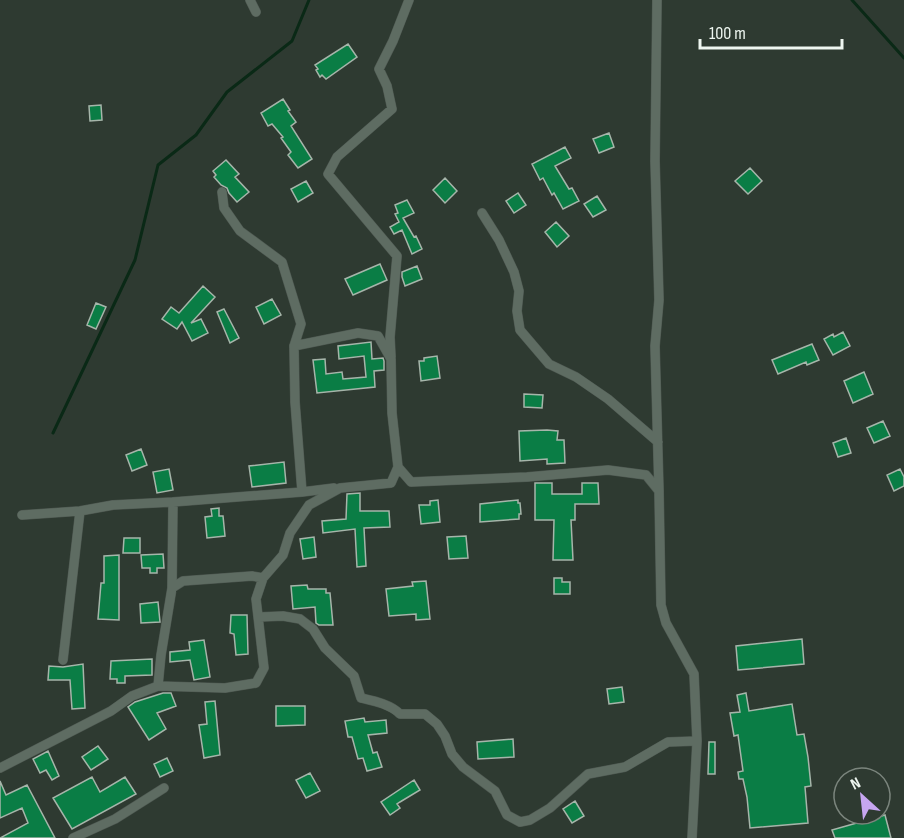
<svg xmlns="http://www.w3.org/2000/svg" width="904" height="838" font-family="'Sofia Sans Condensed',sans-serif">
<style>
.lines{fill:none;stroke-linecap:round;stroke-linejoin:round}
.stream{stroke:#0a2916;stroke-width:3}
.building{fill:#0a7d45;stroke:#a6b5aa;stroke-width:1.5}
.minor-casing{stroke:#4e5851;stroke-width:10}
.minor{stroke:#5e6c62;stroke-width:9}
</style>
<rect width="100%" height="100%" fill="#2e3a31"/>
<g class="lines">
<path class="stream" d="M852,0L904,58
M53,433L135,260L158,165L196,135L227,92L292,41L309,0"/>
</g>
<path class="building" d="M348,44L357,57L326,79L322,75L320,77L316,70L318,69L315,65Z
M283,99L290,110L288,111L296,122L291,126L312,159L298,168L288,155L291,152L281,138L283,137L272,124L268,126L261,113Z
M101,105L102,120L90,121L89,106Z
M609,133L614,147L599,153L593,139Z
M565,147L571,158L555,166L569,189L572,188L579,201L563,209L554,193L552,195L543,178L540,180L532,164Z
M226,160L239,174L235,177L249,192L237,202L229,193L227,188L221,185L214,177L216,175L213,171Z
M750,168L762,181L748,194L735,181Z
M445,178L457,191L445,203L433,190Z
M306,181L313,193L298,202L291,189Z
M518,193L526,205L514,213L506,201Z
M597,196L606,210L593,217L584,204Z
M407,200L414,213L403,218L414,237L416,236L422,249L412,254L402,230L394,234L390,227L399,222L395,214L398,213L395,205Z
M556,222L569,236L557,247L545,232Z
M380,264L387,280L353,295L345,279Z
M417,266L422,279L405,286L402,277V272Z
M203,286L215,297L191,323L201,319L208,333L192,341L182,322L177,329L162,319L171,307L179,313Z
M272,299L281,315L264,324L256,307Z
M96,303L106,307L96,329L87,325Z
M224,309L239,338L230,343L217,312Z
M843,332L850,346L833,355L824,339L833,334L834,337Z
M371,342L372,359L383,358L384,361V370L374,371L375,387L317,393L313,360L325,359L326,374L342,372L343,379L366,377L364,356L339,359L338,346Z
M812,344L819,360L807,365L806,362L778,374L772,360Z
M437,356L440,378L421,381L419,361H424V358Z
M864,372L873,394L853,403L844,381Z
M524,394L543,395L542,408L524,407Z
M883,421L890,436L874,443L867,428Z
M547,430L558,431L557,440H564L565,463L547,464V459L520,461L519,431Z
M846,438L851,453L838,457L833,443Z
M141,449L147,465L132,471L126,455Z
M284,462L286,483L252,487L249,466Z
M169,469L173,490L157,493L153,472Z
M900,469L904,477V486L894,491L887,475Z
M535,483H552V494H582V483H598L599,504H575V520H571L573,560H553L554,520H535Z
M360,493V511H389L390,527L364,528L366,566L357,567L355,529L323,533L322,521L346,519L347,494Z
M438,500L440,522L421,524L419,505H430V501Z
M518,500V503H520L521,514H519V519L480,522V504Z
M219,508V516H223L225,536L207,538L205,517L212,516L211,509Z
M466,536L468,558L449,559L447,537Z
M314,537L316,557L303,559L300,539Z
M124,538H140V553H123Z
M163,554L164,568H157V573H150V568H142L141,555Z
M119,555V620L98,619L101,583H104V556Z
M554,578H562V582H570V594H554Z
M426,581L430,619L416,620V614L389,616L386,589L413,586L412,582Z
M307,585L308,589H326V593H330L333,625H319L316,623L315,607L293,609L291,586Z
M158,602L160,622L141,623L140,604Z
M231,615H247L248,654L236,655L234,634L230,633Z
M802,639L804,664L738,670L736,646Z
M204,640L210,677L194,680L190,660L170,662V652L190,650L189,642Z
M152,659V675L125,676V683H117V679H110L111,661Z
M83,664L85,708L72,709L70,680H48L49,666L63,667Z
M622,687L624,702L609,704L607,689Z
M163,693H171L176,706L157,713L166,729L149,740L128,707L135,702Z
M746,693L749,711L792,704L797,735L804,734L808,757L811,786L805,787L808,823L750,828L747,797L743,779H739L738,772L743,771L738,735L734,736L730,713L740,712L737,695Z
M215,701L220,755L204,758L199,725L207,724L205,702Z
M276,706H305V725L276,726Z
M364,718L365,722L386,720L387,733L368,735L373,753L377,752L382,767L367,771L363,758L358,759L352,737H348L345,721Z
M513,739L514,757L478,759L477,742Z
M709,742H715V774H708Z
M98,746L108,759L91,770L82,757Z
M48,751L59,776L52,780L46,770L40,773L33,759Z
M167,758L173,771L160,777L154,764Z
M310,773L320,791L306,798L296,780Z
M92,777L100,792L125,777L136,794L72,829L53,798Z
M414,780L420,790L400,802L397,804L400,808L390,815L381,802Z
M0,781L6,795L27,785L55,838H0L28,823L22,808L0,818Z
M575,801L584,816L572,823L563,809Z
M885,815L891,838H835L832,830Z"/>
<g class="lines">
<defs>
<path id="minor" d="M250,0L256,12
M657,0L655,161L659,300L655,346L659,491
M222,192L224,208L240,231L282,262L301,324L294,346
M482,213L499,240L514,272L519,291L517,311L520,330L549,364L576,377L608,399L658,442
M391,357L390,337L397,256L328,174L337,157L392,109L387,86L379,69L393,41L409,0
M302,492L334,488
M22,515L80,511L113,505L173,502
M172,588L183,581L252,576L263,578L283,555L290,533L309,505L340,488L391,483L398,467L411,482L527,477L608,470L646,475L659,491L661,605L666,623L694,674L697,741L692,838
M259,617L283,616L300,619L313,629L325,648L354,676L361,698C374,701 390,704 400,714H425L437,724L445,736L452,754L463,767L495,791L507,815L520,822L530,820L550,808L588,774L625,767L668,742L697,741
M63,660L80,511
M158,686L225,688L256,683L264,668L256,599L263,578
M0,768L111,711L132,696L158,686L161,655L172,588L173,502L302,492L295,402L294,346L358,333L378,336L391,359L392,413L398,467
M73,838L115,819L164,788"/>
</defs>
<use href="#minor" class="minor-casing"/>
<use href="#minor" class="minor"/>
</g>
<g transform="translate(862 796) rotate(333)"><circle r="28" fill="#2e3a31" stroke="#7b857d" stroke-width="1.5"/>
<path d="M0-4.5L10 22L0 15L-10 22Z" fill="#c6a6f0"/>
<text y="-9" font-size="16" font-weight="bold" text-anchor="middle" fill="#eef6f0">N</text>
</g>
<path d="M700 39v9h142v-9" fill="none" stroke="#eef6f0" stroke-width="3"/>
<text x="709" y="39" font-size="18" fill="#eef6f0" stroke="#2e3a31" stroke-width="4.5" paint-order="stroke">100 m</text>
</svg>
